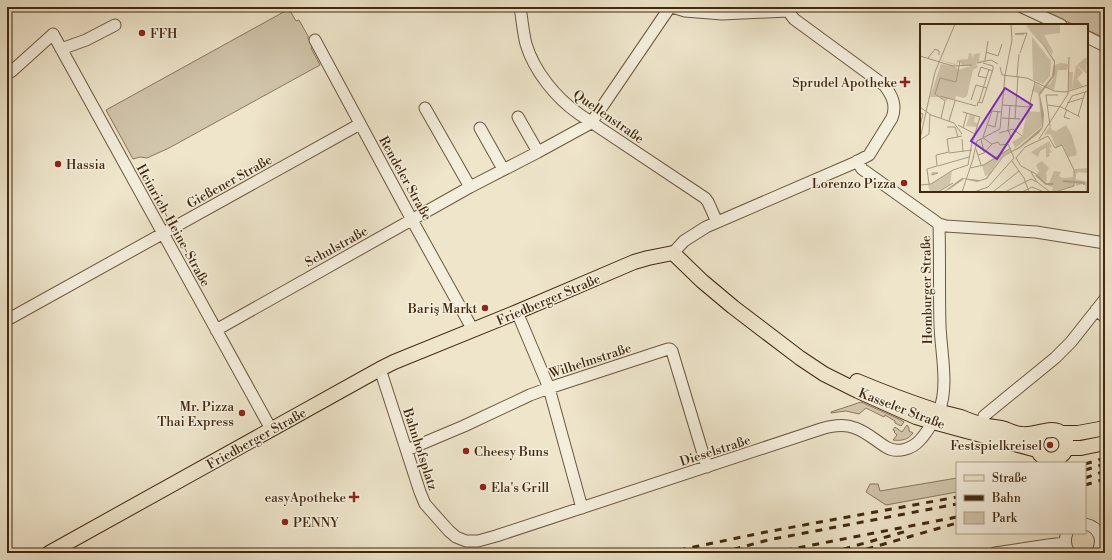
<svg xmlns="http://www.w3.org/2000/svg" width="1112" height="560" font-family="'Libre Bodoni',serif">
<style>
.green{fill:#d1c5ab;stroke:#8a775c}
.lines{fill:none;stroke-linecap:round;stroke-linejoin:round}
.minor-casing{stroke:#6d583c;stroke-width:13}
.major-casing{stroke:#42290d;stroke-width:16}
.minor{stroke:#f4eedd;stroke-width:11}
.major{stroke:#eee5cb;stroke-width:14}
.rail{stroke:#42290d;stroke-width:3;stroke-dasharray:7 7;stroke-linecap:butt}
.poi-dot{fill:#8f2418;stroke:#f4eedd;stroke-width:1.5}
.labels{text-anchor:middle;stroke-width:3;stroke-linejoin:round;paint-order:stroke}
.poi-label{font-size:13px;fill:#42290d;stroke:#f4eedd;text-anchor:end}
.street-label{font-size:13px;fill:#42290d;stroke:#f4eedd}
.inset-river{fill:none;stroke:#b4a58a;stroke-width:2}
.inset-road{fill:none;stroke:#a99a7f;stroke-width:1}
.view{fill:#7b2cbf;fill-opacity:0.15;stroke:#7b2cbf;stroke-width:2}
.inset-edge{fill:none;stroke:#42290d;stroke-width:2}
</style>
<rect width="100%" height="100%" fill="#eee5cb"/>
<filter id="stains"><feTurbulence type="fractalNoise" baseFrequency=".005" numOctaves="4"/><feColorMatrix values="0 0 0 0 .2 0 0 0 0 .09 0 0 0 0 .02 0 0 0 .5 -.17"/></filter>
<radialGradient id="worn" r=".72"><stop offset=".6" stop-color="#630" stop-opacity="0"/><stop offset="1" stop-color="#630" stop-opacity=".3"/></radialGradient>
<path class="green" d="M1032,7H1105V38L1087,30V25H1075Z
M289,9L296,21L299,20L308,36V38L313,47L311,48L320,65L169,148L147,158L140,157L133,159L106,110Z
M861,402L899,419L904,422L901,426L895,423V421L885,415L884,417L866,408L859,414L846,411L831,413V412Z
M907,425L909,428V431L913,433C908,440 901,441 893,440L897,435L894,432L895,431L893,430L895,427L902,432Z
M957,478V492L886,505L866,492L870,484H878L880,491Z"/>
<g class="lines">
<defs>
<path id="minor" d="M520,7C522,19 523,32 526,44C534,71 556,98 579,114L705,198L708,202L717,222
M672,7L685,11L722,14L788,11
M1022,7L1061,25
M1087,37L1105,46
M315,40L412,220L473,330
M61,49L86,40L115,25
M7,74L12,71L53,34L271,429
M425,108L470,187
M518,117L538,152
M480,128L503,169
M857,161L862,169L939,224C940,258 939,292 940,326C941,352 949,387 939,411
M939,224L946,226L1036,232L1105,243
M673,253L684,241L706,227L854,163L869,155L892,118C897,105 892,95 884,85L794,19L788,11L787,7
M1096,310L1105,317
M517,312L549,388L582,508
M7,320L360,124
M216,330L470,187L538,152L591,123L670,7
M380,369L420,492L425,504L449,531L456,537L466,541H478L496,536L821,429C831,426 845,424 855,428C867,432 876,441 886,447C897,454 912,449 920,440C925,435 929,428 933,422
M982,425L984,416L1055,358L1071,342L1105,299
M407,450L464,426L530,395L549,388L668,349H670L672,351L707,467
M1085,524C1100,527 1104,541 1097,553
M1067,533C1064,540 1065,546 1069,553
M995,553L1048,545L1065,543"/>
<path id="major" d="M857,381C883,392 910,402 937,411C945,413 953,415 961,417C968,420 976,423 984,425C991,427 998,427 1005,429C1010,431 1016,434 1022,434C1033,436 1049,427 1058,431C1067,435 1070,449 1061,456C1045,468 1027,447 1042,432
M1061,433H1078L1105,428
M1066,448H1081L1105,443
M49,553L380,369L394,362L517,312L634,262L648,258L673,253L702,281L733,307L800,358L824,374L858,391L916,417L933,422L1037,450"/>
</defs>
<use href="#minor" class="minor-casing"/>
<use href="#major" class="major-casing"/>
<use href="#minor" class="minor"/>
<use href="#major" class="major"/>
<path class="rail" d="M1085,464L1105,458
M1085,470L1105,464
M1085,478L1105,471
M1085,485L1105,479
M665,553L766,532L957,497
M720,553L768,540L957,504
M771,553L957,517
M830,553L907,531
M853,553L957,523"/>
</g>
<g class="poi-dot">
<circle cx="142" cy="33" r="4"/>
<path d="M903 76h4v4h4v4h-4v4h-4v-4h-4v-4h4z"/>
<circle cx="58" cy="164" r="4"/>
<circle cx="904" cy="183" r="4"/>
<circle cx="485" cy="308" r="4"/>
<circle cx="242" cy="413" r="4"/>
<circle cx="1050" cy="445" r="4"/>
<circle cx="466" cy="451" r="4"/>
<circle cx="483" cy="487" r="4"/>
<path d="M352 491h4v4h4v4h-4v4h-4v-4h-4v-4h4z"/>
<circle cx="285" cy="522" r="4"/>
</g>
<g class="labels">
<g class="poi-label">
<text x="150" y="38" text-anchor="start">FFH</text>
<text x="897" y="87">Sprudel Apotheke</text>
<text x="66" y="169" text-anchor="start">Hassia</text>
<text x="896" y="188">Lorenzo Pizza</text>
<text x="477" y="313">Bariş Markt</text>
<text x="234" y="411">Mr. Pizza<tspan x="234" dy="15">Thai Express</tspan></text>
<text x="1042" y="450">Festspielkreisel</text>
<text x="474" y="456" text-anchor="start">Cheesy Buns</text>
<text x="491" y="492" text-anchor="start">Ela's Grill</text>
<text x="346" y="502">easyApotheke</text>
<text x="293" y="527" text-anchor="start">PENNY</text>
</g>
<g class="street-label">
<text transform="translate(609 116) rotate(35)" y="5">Quellenstraße</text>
<text transform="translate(406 178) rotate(61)" y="5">Rendeler Straße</text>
<text transform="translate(229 181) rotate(-29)" y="5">Gießener Straße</text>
<text transform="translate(174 225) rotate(61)" y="5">Heinrich-Heine-Straße</text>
<text transform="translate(336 246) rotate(-29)" y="5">Schulstraße</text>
<text transform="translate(926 290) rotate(-91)" y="5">Homburger Straße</text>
<text transform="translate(548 299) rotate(-23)" y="5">Friedberger Straße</text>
<text transform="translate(590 360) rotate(-18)" y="5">Wilhelmstraße</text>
<text transform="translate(902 408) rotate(21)" y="5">Kasseler Straße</text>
<text transform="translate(256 438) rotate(-29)" y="5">Friedberger Straße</text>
<text transform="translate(421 449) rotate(72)" y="5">Bahnhofsplatz</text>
<text transform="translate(715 450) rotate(-18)" y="5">Dieselstraße</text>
</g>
</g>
<g transform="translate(920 24)">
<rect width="168" height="168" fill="#eee5cb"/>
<path d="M105,0H140V9L124,11L133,27L132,31ZM112,13L131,37L130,52L123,60L113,56ZM49,29L52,30L53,35L54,30L60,29L59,37L64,36V32L65,36L56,39L58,43L53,46L47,72L44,74L36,72L35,76L28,75L27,77L20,73H10L21,40L36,43L38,46L51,42L42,41L40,37L35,41L22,37L24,32L23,37L36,40L38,36L48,35ZM165,34H168L166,45L168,51L157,41ZM141,39L148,40L147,46H138L134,66L125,63L130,60L135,51V41ZM156,41L163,48L157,55L163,62L148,66L149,48H153L152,64ZM116,59L122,63L119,72L122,102L93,126L95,123L92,118L102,112L107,87L120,88L118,69L112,67ZM50,90L55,92L54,98L58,99L57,103L46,102ZM146,101L152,112L157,129L155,130L158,131L148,133L143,121L136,123L131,111L127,110L125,112V109L130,102L132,106L136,107ZM129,117L132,123L129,124L132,128L129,129L130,132L126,134V124L120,127L118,133L111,128ZM89,125L92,127L78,137L69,151L65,152L62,141ZM122,137L129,144L126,149L127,158L116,151L119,147L116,141ZM168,144V149L158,148L156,150V155L168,158V168H166L165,159L156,162L154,145ZM32,147L30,161L19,167L10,168L8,161ZM134,147L141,148L139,152L143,154L153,153L154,162L132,168L133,163L128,162Z" fill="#d1c5ab"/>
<path d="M104,0L124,21L135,37V51L120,71L124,90L123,103L119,109L100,124L84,132L67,155L57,158L44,155L30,165L23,168L42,154L60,156L66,154L83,132L99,123L122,103L119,69L132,52L134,38L123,21Z" fill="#b4a58a"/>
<path class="inset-river" d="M116,151L126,160H133M143,157L164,159V161"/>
<path class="inset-road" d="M66,28L78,32L82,20M100,29L107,9L95,10H104M0,32L33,42L52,41M8,34L15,25L19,27V31M65,37L68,17M57,39L71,36L78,40M80,43L82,51L107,54L134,67L146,68L168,61M85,51L92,16L91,0M97,52L99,30M66,54L58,52L61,43L73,47M20,72L56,82M51,76L56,61L67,64M59,78L69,45M147,79L163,74M83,81L109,83L115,58M90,81L88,106L91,113M128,81L141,83L160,93M57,82L58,78L62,79L73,45V42L63,39M0,83L11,91L34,99L42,110M145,85L152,72L168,67M147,85L144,93L150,95M43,88L60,93L53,116M0,89L3,90L0,102M158,92L165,68M21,94L25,77L15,70L20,54L36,58L40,37M82,94L100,95M95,95L98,52M29,97L35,77M38,101L55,110M68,101L75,103L78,87M130,102L126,71H138M27,103H35L38,113M43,104L47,89M79,109L93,105L102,112M63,113L72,87L81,88M63,114L72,120L78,118M0,115L15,48L35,0M42,115L43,128M61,115L64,128M119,115L148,70L149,33M0,116L9,110L10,90M56,125L61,141M29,129L52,126M58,131L64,129L72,120M53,134L57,117L80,105L85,51M96,134L105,123L128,112L135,124L142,121L154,146V162L135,168M96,134L101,142L116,150M92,137L104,154L109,168M18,142L49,133M50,144L64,141L91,124M111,148L117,158L130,168M12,149H18L12,151ZM9,160L7,145L17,142L16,131L29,128L27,115L42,112M0,161L11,160L33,146L48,141L52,118M18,168L33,159M42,168L54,132M54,168L68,163L94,134L88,120L80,121L78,118M73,168L99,147M85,168L111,155L117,158M102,168L112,163L124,168"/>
<path class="view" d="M85,64L112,81L77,135L51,117Z"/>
<rect width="168" height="168" class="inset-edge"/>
</g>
<rect width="1112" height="560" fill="none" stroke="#eee5cb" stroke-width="24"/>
<rect x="8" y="8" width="1096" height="544" fill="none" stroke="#42290d" stroke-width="2"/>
<rect x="12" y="12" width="1088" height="536" fill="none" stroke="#42290d"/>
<rect x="956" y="462" width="130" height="72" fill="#f4eedd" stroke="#ad9f8a"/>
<rect x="964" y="475" width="20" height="6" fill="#eee5cb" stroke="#ad9f8a"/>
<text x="992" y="482" font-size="12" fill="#42290d">Straße</text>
<rect x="964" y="495" width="20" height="6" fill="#42290d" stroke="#ad9f8a"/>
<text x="992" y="502" font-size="12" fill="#42290d">Bahn</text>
<rect x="964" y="512" width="20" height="12" fill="#d1c5ab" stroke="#ad9f8a"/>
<text x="992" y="522" font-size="12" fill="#42290d">Park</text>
<rect width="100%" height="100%" filter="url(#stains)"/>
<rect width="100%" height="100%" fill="url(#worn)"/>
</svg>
